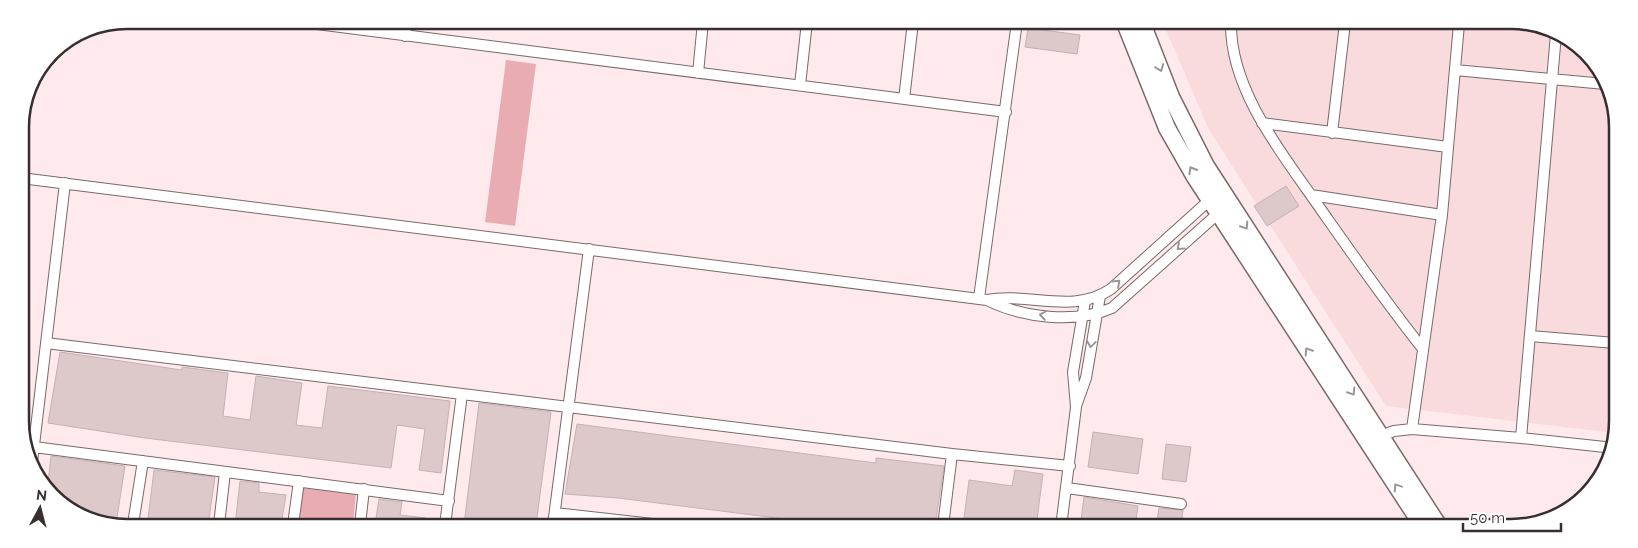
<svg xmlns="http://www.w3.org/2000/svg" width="1638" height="548" font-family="Raleway,sans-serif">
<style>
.built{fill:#f9dbde}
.green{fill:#e9acb3}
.building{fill:#ddc8ca;stroke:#c5b1b3}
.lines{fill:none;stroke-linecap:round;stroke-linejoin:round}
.street-casing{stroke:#7a696a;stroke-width:12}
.primary-casing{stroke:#7a696a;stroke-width:19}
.street{stroke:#fff;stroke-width:10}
.primary{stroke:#fff;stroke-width:16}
.oneway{stroke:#9a9697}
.rim{fill:none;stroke:#362e2f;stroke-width:2.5}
</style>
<rect width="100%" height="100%" fill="#feeaec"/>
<path class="built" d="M1163,23L1539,24L1591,56L1616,106L1614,433L1386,406L1209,130Z"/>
<path class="green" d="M506,60L536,64L515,226L485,222Z
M303,488L356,494L353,525H299Z"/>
<path class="building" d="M1028,28L1080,35L1077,54L1025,47Z
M1286,186L1299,206L1267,226L1254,206Z
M60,352L182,370V367L228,373L223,416L250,420L256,376L302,383L296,425L322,428L328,386L450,401L441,473L419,470L425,429L397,425L391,468L145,438L48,423Z
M479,403L551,412L536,525H464Z
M577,424L876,463V458L944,466L935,526H840L618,498L565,494Z
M1093,432L1143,439L1138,474L1088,467Z
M1166,444L1191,447L1186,482L1162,479Z
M51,456L125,466L116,524H99L47,492Z
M154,470L215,477L208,525L149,524L150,519H148Z
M1015,470L1043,474L1036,527L963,526L969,480L1012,486Z
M240,481L259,483V492L286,495L281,525H235Z
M1084,497L1138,506L1135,527H1080Z
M379,499L402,502L400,515L426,518V525H375Z
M1159,508L1183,510L1181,527H1156Z"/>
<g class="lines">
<defs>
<path id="street" d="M286,20L1006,112
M1231,23C1230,92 1285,157 1322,211C1355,258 1387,304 1423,349
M405,36L407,21
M1455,70L1605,84
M698,73L703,22
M800,85L807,22
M904,99L913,22
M1262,123L1448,147
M1332,133L1345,23
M21,178L987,300C1029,292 1073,315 1111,289L1213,197
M1311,195L1442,215
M979,298L1017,22
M987,300C1023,318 1075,324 1112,308L1222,210
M1530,336L1615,343
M46,343L952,454L1070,466
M1076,406L1086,378L1100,296
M1412,429L1442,215L1459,24
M1375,438L1394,431L1412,429L1521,438L1614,448
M1521,438L1556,34
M34,447L449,501
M32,462L65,183
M1067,488L1181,504
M555,513L671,526
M133,524L143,461
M219,525L225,472
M293,525L299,481
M360,525L364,489
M445,525L462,394
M553,525L589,249
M943,526L952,454
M1061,527L1076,407L1073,372L1085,301"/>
<path id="primary" d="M1125,23L1167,128L1195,177L1424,528
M1142,23L1171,97L1206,166L1440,528"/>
</defs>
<use href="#street" class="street-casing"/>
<use href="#primary" class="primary-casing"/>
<use href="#street" class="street"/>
<use href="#primary" class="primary"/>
</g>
<defs><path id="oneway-chevron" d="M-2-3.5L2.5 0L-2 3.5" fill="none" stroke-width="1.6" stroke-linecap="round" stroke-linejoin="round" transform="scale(1.25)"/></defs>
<g class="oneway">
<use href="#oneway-chevron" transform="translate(1160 68) rotate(69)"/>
<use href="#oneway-chevron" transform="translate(1192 170) rotate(-120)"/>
<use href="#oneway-chevron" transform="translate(1245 226) rotate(57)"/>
<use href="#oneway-chevron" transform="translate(1180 247) rotate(138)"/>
<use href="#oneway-chevron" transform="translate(1117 283) rotate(-43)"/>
<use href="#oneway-chevron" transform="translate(1043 315) rotate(-171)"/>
<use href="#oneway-chevron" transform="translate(1091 344) rotate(98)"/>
<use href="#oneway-chevron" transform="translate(1308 351) rotate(-123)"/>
<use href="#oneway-chevron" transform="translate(1352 392) rotate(57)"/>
<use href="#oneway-chevron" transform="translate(1397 487) rotate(-124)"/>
</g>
<path d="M0 0H1638V548H0ZM127 29H1511A98 98 0 0 1 1609 127V421A98 98 0 0 1 1511 519H127A98 98 0 0 1 29 421V127A98 98 0 0 1 127 29Z" fill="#fff" fill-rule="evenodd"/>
<path class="rim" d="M127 29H1511A98 98 0 0 1 1609 127V421A98 98 0 0 1 1511 519H127A98 98 0 0 1 29 421V127A98 98 0 0 1 127 29Z"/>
<g transform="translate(40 508) rotate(7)" stroke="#ffffff" stroke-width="4" paint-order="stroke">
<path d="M0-4L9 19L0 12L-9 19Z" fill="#362e2f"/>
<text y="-8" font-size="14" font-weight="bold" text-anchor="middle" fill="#362e2f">N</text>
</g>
<path d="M1463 523v8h98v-8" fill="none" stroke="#362e2f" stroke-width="2.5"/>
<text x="1470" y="523" font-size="15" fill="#362e2f" stroke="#ffffff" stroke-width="4" paint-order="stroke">50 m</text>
</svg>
